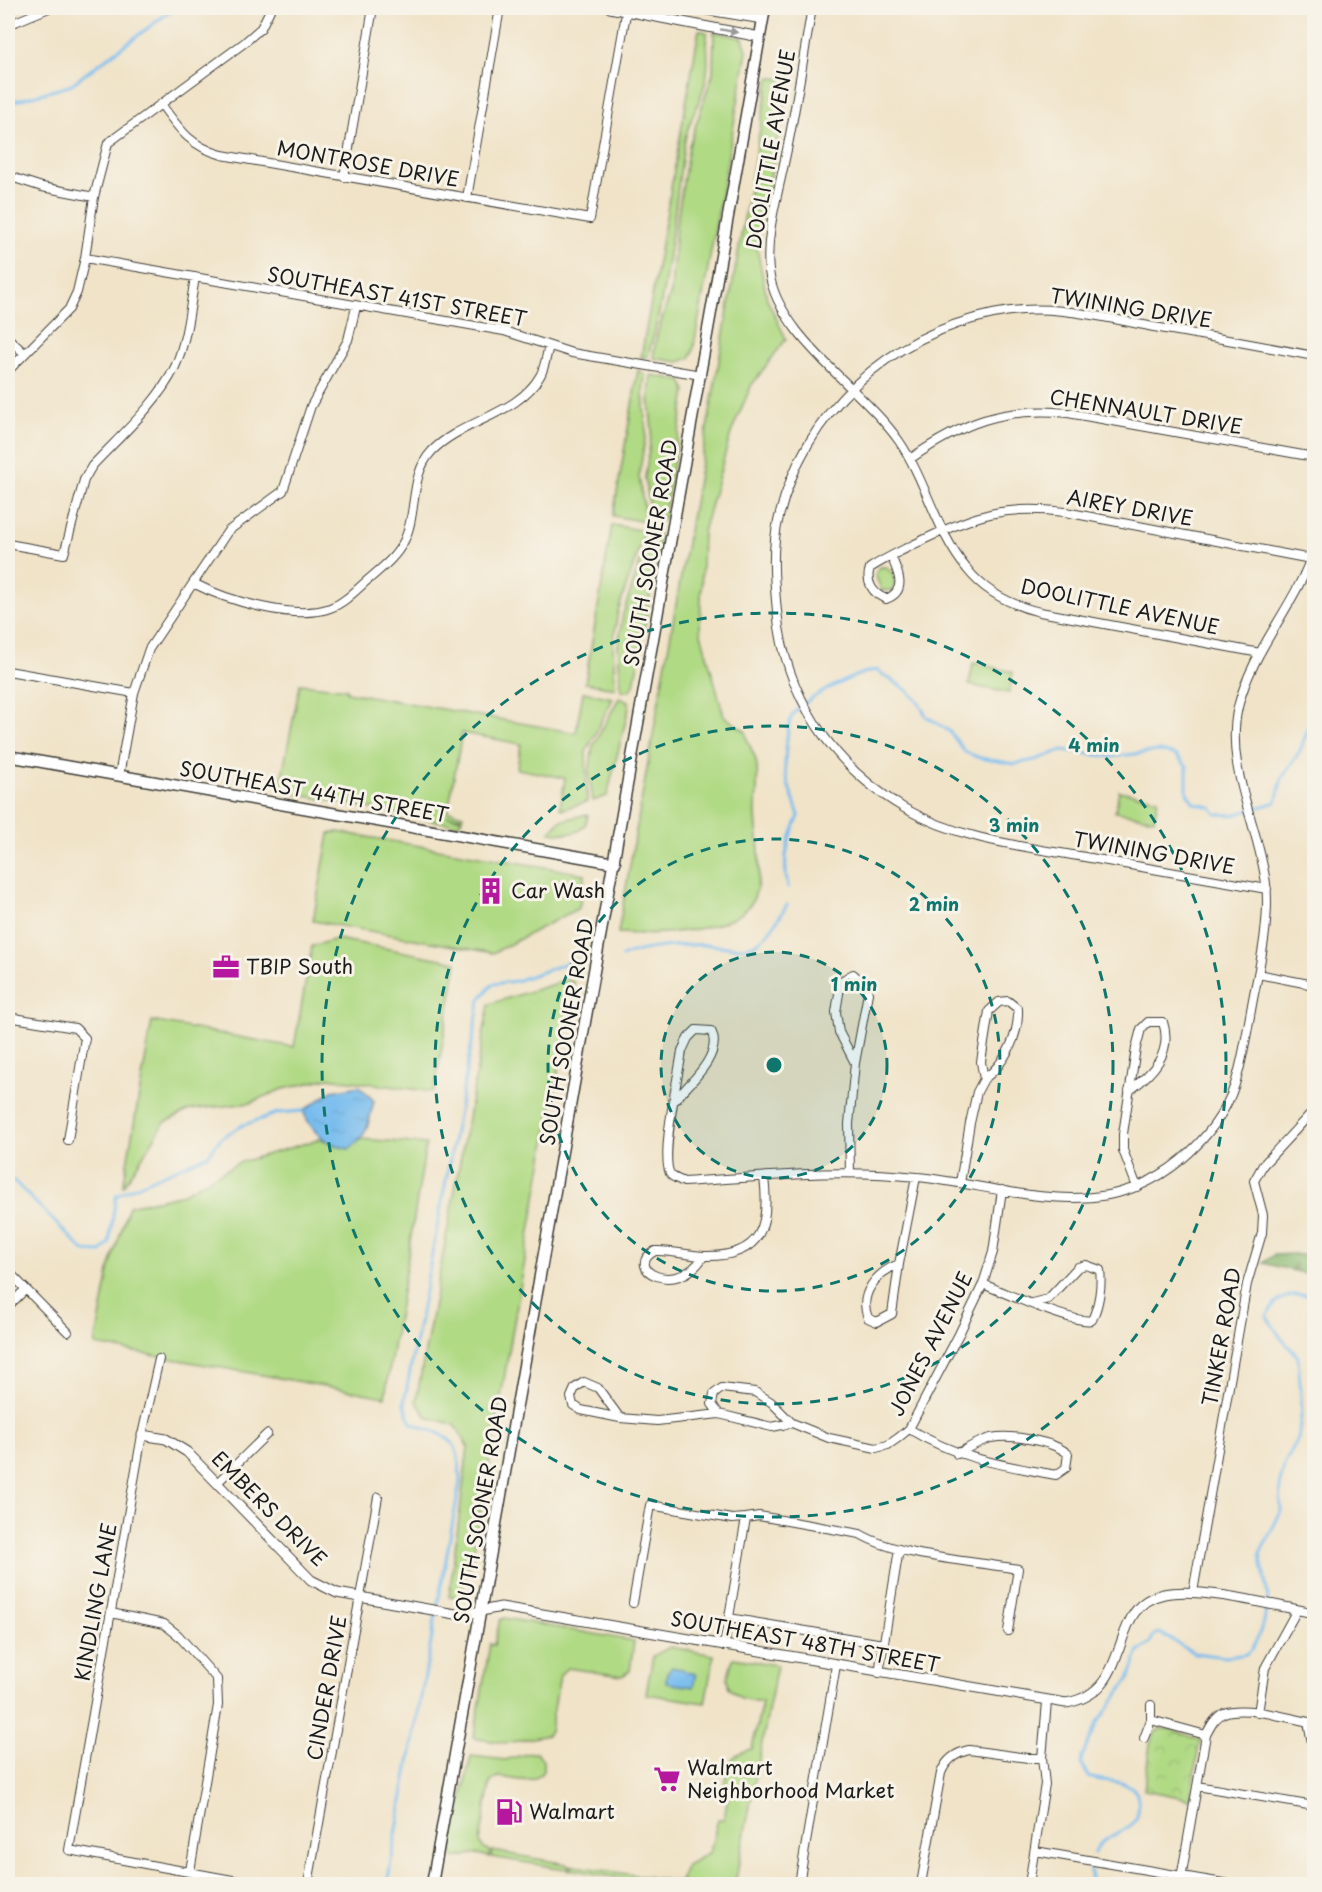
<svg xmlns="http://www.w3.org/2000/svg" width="1322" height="1892" font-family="'Playpen Sans',sans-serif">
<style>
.grass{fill:#b1da85;stroke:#667b50;stroke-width:1.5}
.forest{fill:url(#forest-firs);stroke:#546b47;stroke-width:1.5}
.park{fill:url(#park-crowns);stroke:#667b50;stroke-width:1.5}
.water{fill:url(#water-ripples);stroke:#4a6c85;stroke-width:1.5}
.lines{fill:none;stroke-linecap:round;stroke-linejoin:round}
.stream{stroke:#77bcee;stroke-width:3}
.minor-casing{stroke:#3c3a36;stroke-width:10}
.tertiary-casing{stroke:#3c3a36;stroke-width:11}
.secondary-casing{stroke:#3c3a36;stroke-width:13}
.minor{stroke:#fff;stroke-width:8}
.tertiary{stroke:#fff;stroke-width:9}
.secondary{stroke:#fff;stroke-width:10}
.oneway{fill:#999}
.ring{fill:none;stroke:#0f766e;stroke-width:3;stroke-dasharray:10 8}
.labels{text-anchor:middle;stroke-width:6;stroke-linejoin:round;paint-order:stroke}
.street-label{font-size:20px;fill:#1c1c1c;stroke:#f7f3e8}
.poi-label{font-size:20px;fill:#1c1c1c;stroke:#f7f3e8;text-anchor:start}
.centre{fill:#0f766e;stroke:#f7f3e8;stroke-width:3}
.ring-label{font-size:18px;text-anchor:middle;font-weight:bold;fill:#0f766e;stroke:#f7f3e8;stroke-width:6;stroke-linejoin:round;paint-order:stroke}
</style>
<defs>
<pattern id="forest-firs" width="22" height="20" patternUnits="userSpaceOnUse" patternTransform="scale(1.5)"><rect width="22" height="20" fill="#8cba72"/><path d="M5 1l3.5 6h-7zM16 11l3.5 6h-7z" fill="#789f62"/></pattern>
<pattern id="park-crowns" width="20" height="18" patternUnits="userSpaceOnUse" patternTransform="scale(1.5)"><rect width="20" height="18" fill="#b1da85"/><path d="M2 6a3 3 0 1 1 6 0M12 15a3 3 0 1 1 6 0" fill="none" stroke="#98ba72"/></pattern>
<pattern id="water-ripples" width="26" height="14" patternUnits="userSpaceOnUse" patternTransform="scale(1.5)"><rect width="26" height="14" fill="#77bcee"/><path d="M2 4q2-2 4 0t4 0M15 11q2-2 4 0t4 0" fill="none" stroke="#66a1cc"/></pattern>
</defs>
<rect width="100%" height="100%" fill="#f7f3e8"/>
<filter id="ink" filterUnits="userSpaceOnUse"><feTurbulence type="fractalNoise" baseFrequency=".0167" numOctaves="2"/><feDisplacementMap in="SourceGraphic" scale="12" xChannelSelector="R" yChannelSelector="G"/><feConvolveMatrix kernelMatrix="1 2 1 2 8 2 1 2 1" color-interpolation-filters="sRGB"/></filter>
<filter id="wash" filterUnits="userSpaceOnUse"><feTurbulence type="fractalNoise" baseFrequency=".008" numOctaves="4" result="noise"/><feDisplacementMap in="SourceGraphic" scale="24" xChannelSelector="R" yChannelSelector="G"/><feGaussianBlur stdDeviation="1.35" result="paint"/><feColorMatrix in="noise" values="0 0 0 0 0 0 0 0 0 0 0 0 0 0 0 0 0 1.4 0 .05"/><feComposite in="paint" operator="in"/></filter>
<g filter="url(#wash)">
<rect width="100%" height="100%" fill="#f0e3c8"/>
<path class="grass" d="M699,30L707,32C707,51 710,69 704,87C699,104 689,121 685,139C673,212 669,286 648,356L641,358Z
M714,32L743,38L747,51L693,351L690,358L679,362L653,358L657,334L671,292L676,226L689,146L713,73Z
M769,78L789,79L757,248L767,299L786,339L751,386L731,433L703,532L700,630L724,716L746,732C746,744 754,750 756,761C760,778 755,799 756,816C758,842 763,873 754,898C740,934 650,935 618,933Z
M638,370L645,375L643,392L646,433L639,476L646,522L613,516Z
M651,375L682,381L686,391L664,519L657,523L652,522L645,478L652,430L649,398Z
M612,525L645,531L618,611L613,645L615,688L585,683Z
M650,532L659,534L660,539L634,685L629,691L621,690L618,646L623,614Z
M880,567H886L893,574L895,587L891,590L882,591L875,574Z
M973,663L1013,672L1009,693L969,685Z
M300,684L347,689V692L576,733L583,692L613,698L586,752L587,802L563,809L560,808L565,778L517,769L521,744L462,733L448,811L463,815L462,817L447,816L462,819L457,825L279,791Z
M619,698L628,701L629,708L607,796L593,801L589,772L593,746Z
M1119,791L1158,799L1154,819L1115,812Z
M588,814C586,837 568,834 550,832L560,821Z
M338,832L585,874L579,908L493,953L313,921L329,834Z
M337,939L457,962L434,1092L328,1078L280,1090L250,1103L190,1110L164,1123L123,1187L152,1021L294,1047L312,946Z
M567,980L574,982L471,1566L466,1570L461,1598L449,1597L468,1447L455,1425L427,1417L416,1401L489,1004Z
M320,1139L349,1149L360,1139L426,1144L385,1397L95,1345L110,1266L129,1206L180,1195L238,1163Z
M504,1618L634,1641L630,1671L622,1676L567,1668L560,1675L550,1731L547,1735L507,1743L478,1739L474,1737L490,1644L494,1645L500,1620Z
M670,1647L714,1655L705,1703L646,1694L653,1656Z
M733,1658L777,1665L735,1884H685L680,1881L687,1865L710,1852L718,1819H724L729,1789L724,1788C727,1766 729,1753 752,1749L762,1702L741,1698L729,1688L727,1679Z
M530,1753H538L543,1761V1771C531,1788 514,1777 497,1777L490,1783L480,1842L484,1849L490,1851L489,1857L478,1854L454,1858L451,1849L471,1756L505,1760Z
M492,1851L566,1864L571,1870L491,1857Z
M569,1865L679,1882L682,1884H653L574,1870Z"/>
<path class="forest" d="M1294,1254L1314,1257V1276L1263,1263L1274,1255Z"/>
<path class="park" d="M1161,1729H1171L1200,1740L1190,1799L1144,1790L1150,1744L1156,1731Z"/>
<path class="water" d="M359,1086L374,1101C368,1123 369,1135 349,1149C325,1144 312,1133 303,1111L332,1091Z
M672,1667L696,1674L693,1687L666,1683L667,1672Z"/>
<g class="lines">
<path class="stream" d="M8,103L69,86L175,8
M788,887C782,858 787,843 799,816C795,801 785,782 785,767C785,756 787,725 792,716C804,698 854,674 876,670L907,690L918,701L926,716L949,731L965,752L980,758L1015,764L1035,760L1063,750L1111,757L1159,751L1176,755L1187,767V793L1194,803L1211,807L1216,814L1234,815L1276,802L1282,778L1300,751L1314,713
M622,957C640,947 688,944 709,945C725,946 739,951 755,944C769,937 779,917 787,905
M8,1181H14L84,1251L101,1252L109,1243L116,1196L121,1193L208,1155L221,1138L241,1126L278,1113L303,1111
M1094,1853C1105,1827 1144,1838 1138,1799C1137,1792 1133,1787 1127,1785C1115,1779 1101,1782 1089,1777L1081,1764L1082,1756L1099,1721L1130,1677L1138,1653L1150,1643L1154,1635L1160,1633L1194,1653L1226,1657L1247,1654L1253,1648L1264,1622L1268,1596L1260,1554L1281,1511L1280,1482L1285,1463L1298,1439L1302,1410L1298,1357L1281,1338L1267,1317C1275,1296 1295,1291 1314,1297
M387,1884L460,1482C459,1435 451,1438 411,1423L404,1403L480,999L493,984L516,981L576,960
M1091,1884V1869"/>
</g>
</g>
<g filter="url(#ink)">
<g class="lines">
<defs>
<path id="minor" d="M812,8C803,58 796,109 785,159C778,195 765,234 769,271C777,336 862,388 899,441C926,480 936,532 967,569C985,592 1011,605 1040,612L1260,653
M8,25L49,8
M161,104C180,130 190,146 222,155L590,219L627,8
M8,176L42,187L94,197
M344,177L373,8
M467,198L500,8
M85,258L504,331L572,353L701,375
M8,338L24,353
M8,371L69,309L77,292L85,258L94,197L108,143L244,43L261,28L271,8
M910,459C962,423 1004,406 1068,413L1314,457
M8,544L64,554L84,480L92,466C119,437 158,403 175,367C187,340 190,307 195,277
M891,556C898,572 908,591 886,599C873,594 865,582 870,568C887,557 905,549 923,540C977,514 1005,505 1065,512L1311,559
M193,583C226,600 294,621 330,608C345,603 358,588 370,578C383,567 396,557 404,541C418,513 409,475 432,451C462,420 518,415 540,376C545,368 546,356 549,346
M8,671L134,693
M119,776L134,693L149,649L228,531L283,491L311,406L348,340L356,307
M1267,889C1204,878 1142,867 1079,856C1019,846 958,839 904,808C831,765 785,695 777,611C774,581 771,547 779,517C805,411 888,336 993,314C1047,302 1102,317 1154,327C1208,336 1261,346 1314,356
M1258,974L1314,985
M8,1017L75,1028L85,1038L68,1140
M1129,1091C1153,1073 1173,1053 1163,1022H1148L1141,1029L1136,1048L1123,1134V1150L1137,1187
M675,1100C689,1084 724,1054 711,1031L696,1030L688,1038L682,1051C679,1073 659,1161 671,1175C674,1178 680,1180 684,1182C761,1177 839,1168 917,1177C980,1183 1044,1206 1108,1195C1167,1184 1223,1133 1238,1074C1245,1048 1249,1020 1254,994C1261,961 1270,917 1266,884C1259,825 1224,767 1238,707C1252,649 1297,604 1314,549
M850,1172L849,1124L855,1063L839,1032L836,1012L841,981L853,974L865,985L868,993L855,1063
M960,1183L970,1123L977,1092L984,1079L981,1062L989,1011L999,1002L1008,1001L1018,1009C1019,1036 1005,1064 984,1079
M703,1257C677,1298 622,1269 655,1251C672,1250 689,1256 705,1256C763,1257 770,1225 764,1177
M899,1264L892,1314L877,1322L868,1318C858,1294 877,1272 899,1264L916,1177
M8,1271L68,1332
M983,1284C1003,1292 1075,1325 1092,1320C1099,1305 1102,1286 1100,1270L1086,1265L1078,1267L1048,1299L1032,1303
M8,1306L25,1290
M159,1359L142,1435L69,1850L254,1884
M719,1414L772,1427L792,1423
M620,1418L581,1410L573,1405L571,1397L575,1388L584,1382L598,1388L620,1418L657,1421L719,1414L712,1404L714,1394L722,1388L755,1392L771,1402L792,1423L829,1438L876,1448L888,1445L898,1438L909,1429L959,1334L983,1284L993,1252L1002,1190
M909,1429C956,1457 991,1463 1045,1473L1056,1475L1066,1468L1068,1454C1054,1441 1011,1434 991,1438C979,1441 968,1448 957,1454
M217,1483L267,1434
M746,1518L759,1516L860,1534C899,1557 972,1561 1018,1569L1008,1631
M1193,1592L1247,1284L1262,1233L1263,1215L1254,1181L1263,1165L1314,1110
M633,1603L650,1505L732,1519L746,1518L724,1646
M111,1613L164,1624L178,1635L217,1679L218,1705L190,1871
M729,1618L883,1644
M879,1673L899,1549
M1258,1713L1265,1668L1297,1610
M1151,1720L1206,1735
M1308,1722L1314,1753
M1144,1738L1151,1720V1705
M1197,1786L1314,1806
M1035,1851L1229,1884
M308,1884L378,1497
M799,1884L836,1665
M921,1884L941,1773C946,1760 955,1753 969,1750L1028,1758H1042
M1029,1884L1045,1784L1042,1758L1047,1702
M1180,1884L1206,1735C1210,1727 1215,1717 1224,1713C1245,1705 1292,1719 1314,1723"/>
<path id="tertiary" d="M610,8L760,37
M696,8L763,19
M142,1435L166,1439L187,1452L311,1580L337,1593L461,1615L501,1607L1066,1703C1137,1691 1104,1606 1164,1594C1200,1586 1276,1606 1314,1613"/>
<path id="secondary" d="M8,756L615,863
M432,1884L765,8"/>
</defs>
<use href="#minor" class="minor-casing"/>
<use href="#tertiary" class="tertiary-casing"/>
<use href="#secondary" class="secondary-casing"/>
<use href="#minor" class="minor"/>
<use href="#tertiary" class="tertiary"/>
<use href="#secondary" class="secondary"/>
</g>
<defs><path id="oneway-solid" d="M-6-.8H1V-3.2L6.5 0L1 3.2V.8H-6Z" transform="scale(1.5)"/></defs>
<use class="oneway" href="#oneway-solid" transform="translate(729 31) rotate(10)"/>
</g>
<circle cx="774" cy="1065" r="113" fill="#0f766e" fill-opacity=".12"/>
<g class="ring">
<circle cx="774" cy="1065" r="113"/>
<circle cx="774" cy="1065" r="226"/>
<circle cx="774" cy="1065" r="339"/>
<circle cx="774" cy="1065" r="452"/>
</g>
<defs>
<symbol id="building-bare" viewBox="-9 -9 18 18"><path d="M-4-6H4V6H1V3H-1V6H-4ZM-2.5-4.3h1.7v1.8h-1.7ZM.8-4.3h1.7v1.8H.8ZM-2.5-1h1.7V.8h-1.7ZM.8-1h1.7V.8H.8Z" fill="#b5179e" stroke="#f7f3e8" stroke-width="2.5" paint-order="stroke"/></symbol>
<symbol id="office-bare" viewBox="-9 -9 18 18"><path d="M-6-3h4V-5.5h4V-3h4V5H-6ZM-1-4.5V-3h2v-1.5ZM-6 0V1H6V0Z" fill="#b5179e" stroke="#f7f3e8" stroke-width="2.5" paint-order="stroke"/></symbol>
<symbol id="supermarket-bare" viewBox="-9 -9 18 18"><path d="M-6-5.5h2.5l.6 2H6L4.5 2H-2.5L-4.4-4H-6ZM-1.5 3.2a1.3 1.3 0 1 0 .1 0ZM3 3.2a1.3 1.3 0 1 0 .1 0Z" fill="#b5179e" stroke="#f7f3e8" stroke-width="2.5" paint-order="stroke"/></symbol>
<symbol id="fuel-bare" viewBox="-9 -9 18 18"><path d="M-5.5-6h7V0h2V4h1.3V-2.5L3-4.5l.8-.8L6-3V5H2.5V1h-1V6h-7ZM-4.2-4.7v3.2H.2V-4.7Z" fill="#b5179e" stroke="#f7f3e8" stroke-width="2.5" paint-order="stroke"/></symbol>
</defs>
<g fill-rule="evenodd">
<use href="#building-bare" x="472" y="872" width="38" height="38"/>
<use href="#office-bare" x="207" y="948" width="38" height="38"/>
<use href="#supermarket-bare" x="648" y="1760" width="38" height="38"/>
<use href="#fuel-bare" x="490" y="1793" width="38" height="38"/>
</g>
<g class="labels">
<g class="street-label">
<text transform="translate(771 149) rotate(-80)" y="7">DOOLITTLE AVENUE</text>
<text transform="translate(368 164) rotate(10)" y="7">MONTROSE DRIVE</text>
<text transform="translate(397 297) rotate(10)" y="7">SOUTHEAST 41ST STREET</text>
<text transform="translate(1131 308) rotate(9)" y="7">TWINING DRIVE</text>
<text transform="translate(1146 412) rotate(9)" y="7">CHENNAULT DRIVE</text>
<text transform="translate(1130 508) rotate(10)" y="7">AIREY DRIVE</text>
<text transform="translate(651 553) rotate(-80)" y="7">SOUTH SOONER ROAD</text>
<text transform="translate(1120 607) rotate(12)" y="7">DOOLITTLE AVENUE</text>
<text transform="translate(314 792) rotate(10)" y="7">SOUTHEAST 44TH STREET</text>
<text transform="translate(1154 853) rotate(10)" y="7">TWINING DRIVE</text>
<text transform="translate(567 1032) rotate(-80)" y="7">SOUTH SOONER ROAD</text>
<text transform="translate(1222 1337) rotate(-80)" y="7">TINKER ROAD</text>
<text transform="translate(931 1344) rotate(-63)" y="7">JONES AVENUE</text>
<text transform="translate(269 1509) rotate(45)" y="7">EMBERS DRIVE</text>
<text transform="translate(481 1510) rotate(-80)" y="7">SOUTH SOONER ROAD</text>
<text transform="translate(96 1602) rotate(-80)" y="7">KINDLING LANE</text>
<text transform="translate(805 1642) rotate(10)" y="7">SOUTHEAST 48TH STREET</text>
<text transform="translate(327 1688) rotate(-80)" y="7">CINDER DRIVE</text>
</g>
<g class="poi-label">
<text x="511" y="898">Car Wash</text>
<text x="246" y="974">TBIP South</text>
<text x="687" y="1775">Walmart<tspan x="687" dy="23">Neighborhood Market</tspan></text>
<text x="529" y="1819">Walmart</text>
</g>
</g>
<circle cx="774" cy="1065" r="9" class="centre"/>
<g class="ring-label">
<text x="1094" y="752">4 min</text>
<text x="1014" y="832">3 min</text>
<text x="934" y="911">2 min</text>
<text x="854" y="991">1 min</text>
</g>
<rect width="1322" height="1892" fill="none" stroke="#f7f3e8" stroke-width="30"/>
</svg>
